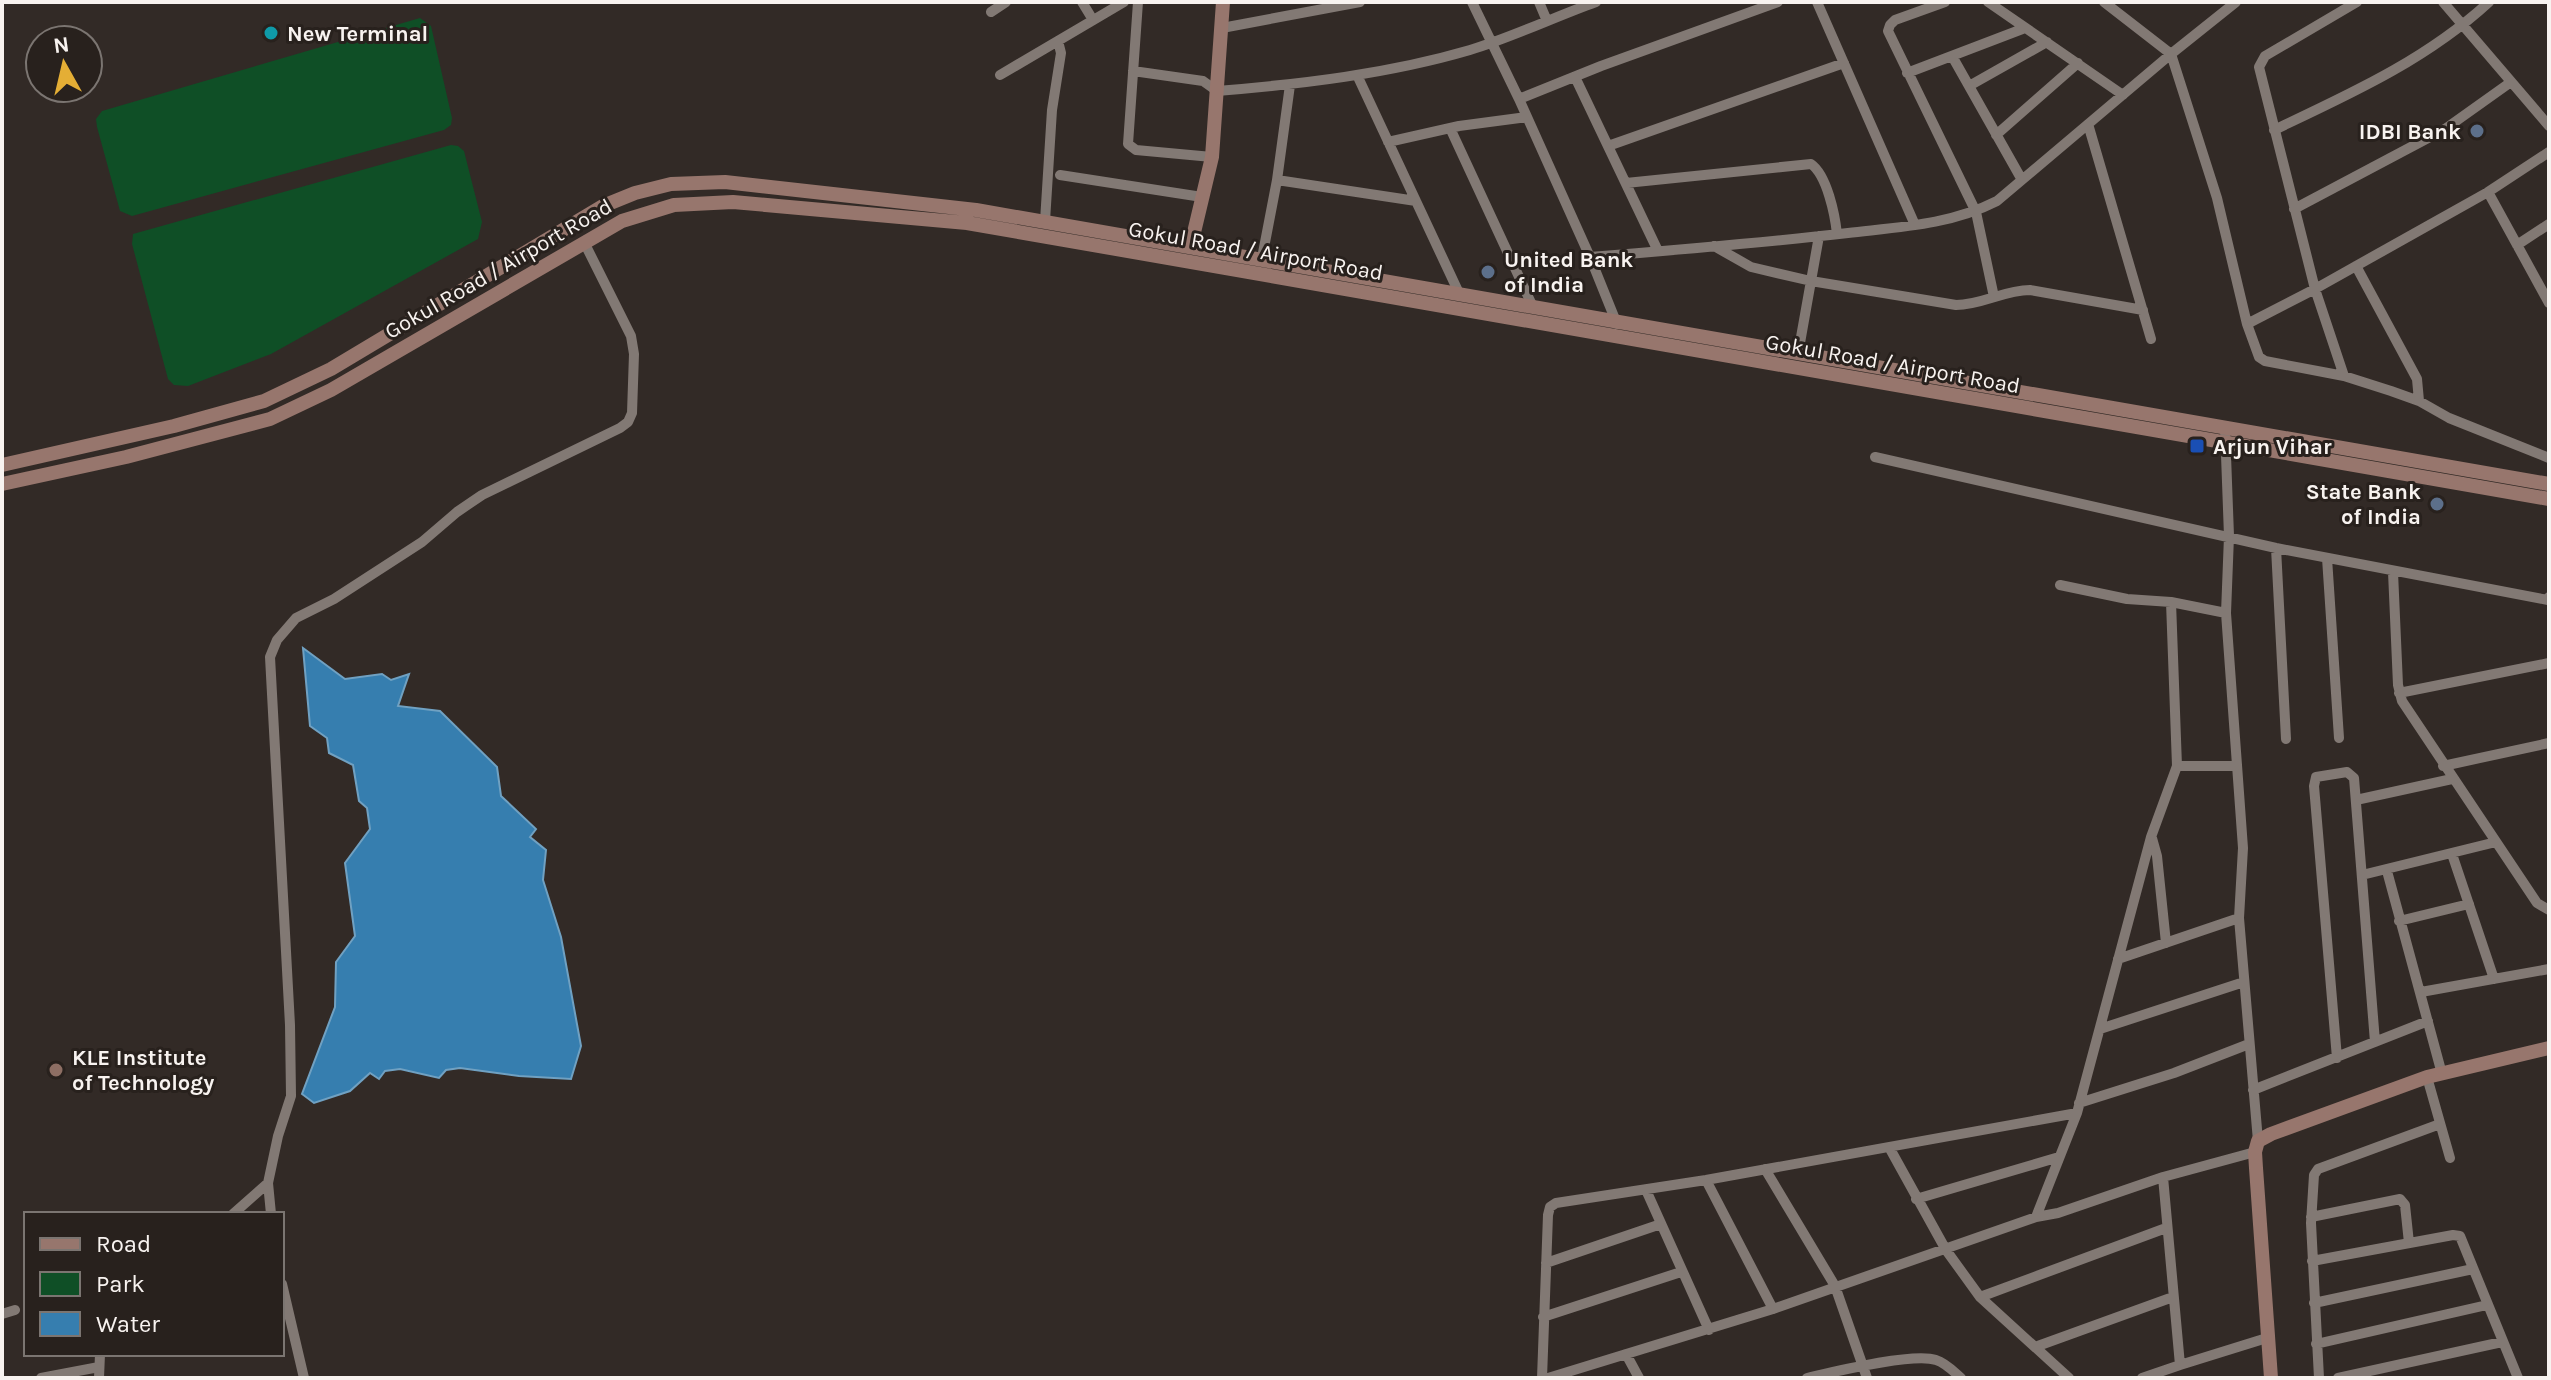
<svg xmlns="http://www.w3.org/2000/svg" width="2551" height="1380" font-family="Karla,sans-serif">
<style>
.green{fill:#0f4f26}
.water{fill:#367eaf;stroke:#70a1c2;stroke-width:2}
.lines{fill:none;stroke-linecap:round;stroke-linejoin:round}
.street{stroke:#827974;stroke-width:10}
.secondary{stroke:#97766d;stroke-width:14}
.culture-dot{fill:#0f9aa8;stroke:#28211d;stroke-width:3}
.service-dot{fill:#5c6f8a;stroke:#28211d;stroke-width:3}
.transit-dot{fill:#1a4fb4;stroke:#28211d;stroke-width:3}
.education-dot{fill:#8d6e63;stroke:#28211d;stroke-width:3}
.labels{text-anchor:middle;stroke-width:6;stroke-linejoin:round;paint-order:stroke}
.poi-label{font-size:22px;font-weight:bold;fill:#f8f3f0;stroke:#28211d;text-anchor:start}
.street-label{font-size:22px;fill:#f8f3f0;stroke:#28211d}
</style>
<rect width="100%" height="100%" fill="#322a26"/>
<path class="green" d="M420,18L431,26L452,118L451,125L444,130L132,216L120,211L97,127L96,119L102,111Z
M451,145L458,146L464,151L482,222L478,239L271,354L188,386L174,385L168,379L132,244L133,234Z"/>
<path class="water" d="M303,648L345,679L382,674L391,680L409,674L398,706L440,711L497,767L501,796L536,829L530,837L546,850L543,880L561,937L581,1046L571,1079L519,1076L460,1068L446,1070L439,1078L400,1069L385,1071L379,1079L370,1073L350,1091L314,1103L302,1094L335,1007L336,962L355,936L345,863L370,829L367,808L359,801L353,765L329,753L327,738L310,726Z"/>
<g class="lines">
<path class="street" d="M1082,2L1093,20
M1138,2L1128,144L1136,150L1212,157
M1472,2L1519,99L1590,257L1617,324
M1539,2L1547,21
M1817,2L1915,225
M1945,2L1895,20L1890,25L1888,31L1976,212L1994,297
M1988,2L2123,95
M2104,2L2171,54L2236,2
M2443,2L2549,126
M991,12L1006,2
M1222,28L1360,2
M1952,56L2022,180
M1133,71L1203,81L1217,91C1302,84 1388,74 1470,50C1513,37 1554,17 1596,2
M1907,73L2025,28
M1000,75L1124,2
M1357,75L1459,293
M1575,77L1658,251
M1969,86L2047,42
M1519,99L1601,66L1778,2
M2088,124L2151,339
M1450,128L1533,307
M2274,130C2350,94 2426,60 2489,2
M1996,135L2078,63
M1388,142L1459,126L1527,117
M1608,146L1844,63
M1060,175L1202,197
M1277,180L1416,201
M1626,183L1811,164C1827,175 1835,215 1837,234
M2488,192L2549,152
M2294,209L2445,129L2511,82
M1045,221L1052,110L1061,53L1058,41
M2517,245L2549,224
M1714,246L1751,267L1811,281L1956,305C1982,305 2004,290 2030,290L2143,310
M1590,257C1676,250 1762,243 1848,233C1899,227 1950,225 1997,201L2171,54L2217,198L2247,324L2259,357L2265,361L2344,376L2391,391L2419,401L2449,418L2549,458
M1262,258L1277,180L1290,85
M2356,266L2417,379L2419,401
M2247,324L2315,289L2488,192L2549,303
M1798,354L1819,236
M2344,376L2315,289L2259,67L2265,56L2357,2
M2225,428L2229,536L2226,613L2243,848L2239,918L2258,1141
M1875,457L2276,548L2548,600L2549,597
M2276,548L2286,739
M2327,558L2339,738
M2393,572L2398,685L2402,701L2537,903L2549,910
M2060,585L2127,599L2171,602L2226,613
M2399,693L2549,663
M2177,766H2236
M2443,766L2549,743
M2356,800L2452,779
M2152,838L2157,856L2166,943
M2452,854L2494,979
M2387,871L2442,1074
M2362,875L2496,842
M2399,921L2469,904
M2118,959L2239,918
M2421,992L2549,969
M2100,1029L2244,982
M2337,1058L2314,786L2316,777L2347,772L2354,778L2375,1042
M2427,1077L2450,1158
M2253,1090L2428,1021
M2079,1103L2174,1073L2249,1044
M1889,1147L1946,1250L1980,1297L2069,1378
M1765,1169L1835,1286L1867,1378
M2163,1177L2180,1365L2270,1337
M1706,1180L1773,1309
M1646,1190L1709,1330
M1916,1199L2059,1157
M233,1214L268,1183
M271,1214L268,1183L278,1136L291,1096L290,1025L270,657L277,640L296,618L334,599L422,542L457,512L482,495L620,428L628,422L632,413L634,354L631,336L584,242
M2036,1217L2077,1113L2151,837L2177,766L2171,602
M2311,1217L2400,1199L2405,1205L2409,1243
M2312,1261L2453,1235L2460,1236L2518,1378
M1546,1263L1661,1224
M282,1284L304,1378
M1980,1297L2166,1228
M2314,1303L2473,1269
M2,1314L15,1310
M1543,1317L1681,1272
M2316,1344L2487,1305
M2035,1347L2173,1297
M1626,1354L1639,1378
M41,1378L99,1367
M99,1378L100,1354
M1542,1378L1548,1215L1550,1207L1556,1203L1706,1180L2077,1113
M1548,1378L1773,1309L2036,1217L2058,1213L2163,1177L2255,1152
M1807,1378C1833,1372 1914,1352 1936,1360C1946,1363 1954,1372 1961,1378
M2142,1378L2180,1365
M2319,1378L2311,1223L2314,1175L2318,1169L2440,1124
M2338,1378L2502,1342"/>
<path class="secondary" d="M1191,245L1212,157L1223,2
M2,465L174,426L264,401L331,369L603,206L635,193L671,184L725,182L976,210L2549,484
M2,484L126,457L270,419L331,390L622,221L674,205L733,202L967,223L2549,499
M2271,1378L2256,1168L2255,1152L2258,1141L2271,1134L2427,1077L2549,1048"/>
</g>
<circle class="culture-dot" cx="271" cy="33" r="8"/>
<g class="service-dot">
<circle cx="2477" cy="131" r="8"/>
<circle cx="1488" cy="272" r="8"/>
<circle cx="2437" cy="504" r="8"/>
</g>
<rect class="transit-dot" x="2189" y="438" width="16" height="16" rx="4"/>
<circle class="education-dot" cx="56" cy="1070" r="8"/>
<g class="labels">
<g class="poi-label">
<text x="287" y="41">New Terminal</text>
<text x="2461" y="139" text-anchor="end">IDBI Bank</text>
<text x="1504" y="267">United Bank<tspan x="1504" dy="25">of India</tspan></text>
<text x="2213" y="454">Arjun Vihar</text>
<text x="2421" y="499" text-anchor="end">State Bank<tspan x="2421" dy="25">of India</tspan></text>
<text x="72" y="1065">KLE Institute<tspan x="72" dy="25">of Technology</tspan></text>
</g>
<g class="street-label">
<text transform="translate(1256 250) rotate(10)" y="8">Gokul Road / Airport Road</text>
<text transform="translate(498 268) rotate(-30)" y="8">Gokul Road / Airport Road</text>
<text transform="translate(1893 363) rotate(10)" y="8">Gokul Road / Airport Road</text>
</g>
</g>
<rect width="2551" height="1380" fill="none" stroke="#f8f3f0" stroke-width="8"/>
<rect x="24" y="1212" width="260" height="144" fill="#28211d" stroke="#7b7571" stroke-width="2"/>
<rect x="40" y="1238" width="40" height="12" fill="#97766d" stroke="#7b7571" stroke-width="2"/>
<text x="96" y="1252" font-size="24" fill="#f8f3f0">Road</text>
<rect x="40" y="1272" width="40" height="24" fill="#0f4f26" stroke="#7b7571" stroke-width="2"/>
<text x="96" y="1292" font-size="24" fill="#f8f3f0">Park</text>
<rect x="40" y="1312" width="40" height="24" fill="#367eaf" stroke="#7b7571" stroke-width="2"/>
<text x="96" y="1332" font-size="24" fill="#f8f3f0">Water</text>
<g transform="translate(64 64) rotate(352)"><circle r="38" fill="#28211d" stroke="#7b7571" stroke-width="2"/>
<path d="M0-6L14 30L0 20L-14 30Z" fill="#e4ae35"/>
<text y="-12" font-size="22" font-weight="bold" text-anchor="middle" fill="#f8f3f0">N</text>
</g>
</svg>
